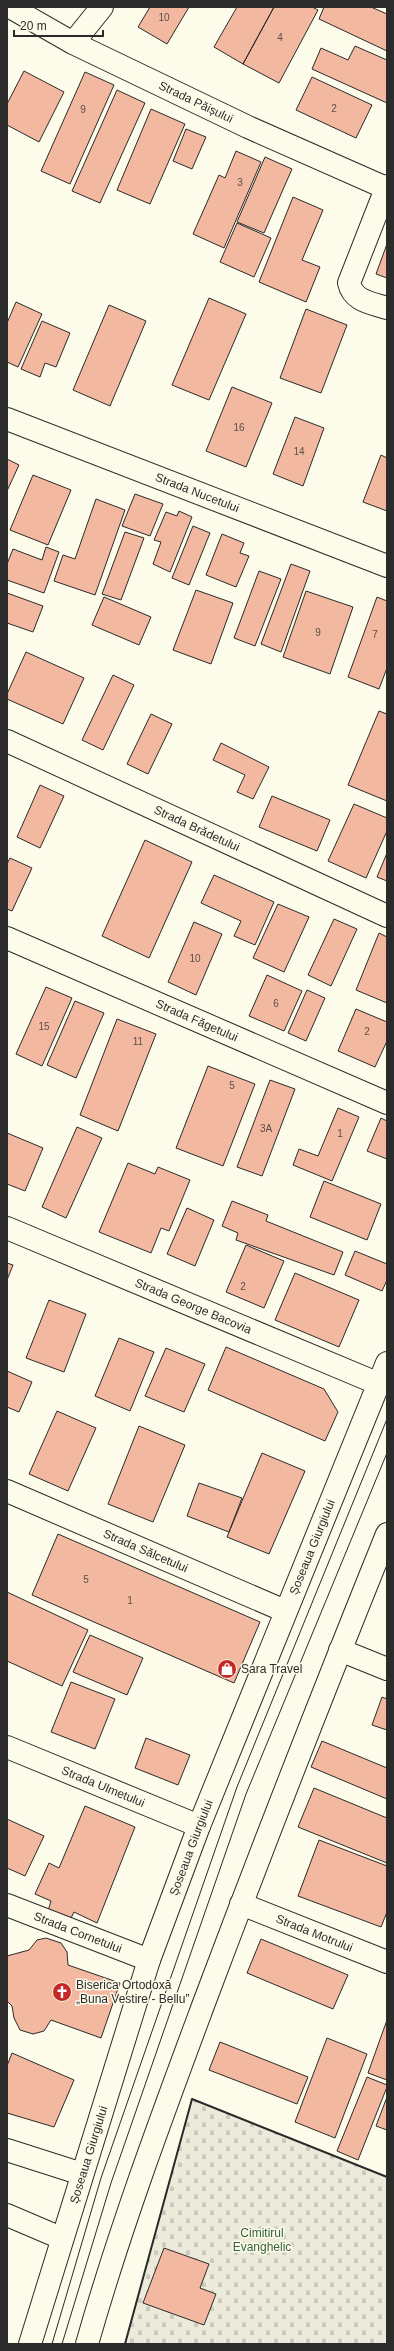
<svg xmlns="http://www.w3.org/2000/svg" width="394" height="2351" font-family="Helvetica,sans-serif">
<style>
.cemetery{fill:url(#cemetery-stones);stroke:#74746e}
.building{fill:#f2b8a0;stroke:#2b2b2b}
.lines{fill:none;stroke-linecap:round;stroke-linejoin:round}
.street-casing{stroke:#2b2b2b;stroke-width:24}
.primary-casing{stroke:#2b2b2b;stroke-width:24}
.street{stroke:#fdfbea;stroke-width:22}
.primary{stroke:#fdfbea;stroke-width:22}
.tram{stroke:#2b2b2b;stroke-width:1}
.wall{stroke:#2b2b2b;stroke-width:2}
.labels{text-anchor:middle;stroke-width:3;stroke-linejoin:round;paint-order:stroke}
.number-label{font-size:10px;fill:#5d4e48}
.street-label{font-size:12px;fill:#2b2b2b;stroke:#fdfbea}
.poi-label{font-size:12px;fill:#2b2b2b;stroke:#fdfbea;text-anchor:start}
.park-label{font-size:12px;fill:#34623c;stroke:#fdfbea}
</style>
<defs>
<pattern id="cemetery-stones" width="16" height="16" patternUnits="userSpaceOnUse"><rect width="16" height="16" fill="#ecebdb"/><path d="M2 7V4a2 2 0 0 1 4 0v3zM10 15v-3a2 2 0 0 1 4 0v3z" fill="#cbcabc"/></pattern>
</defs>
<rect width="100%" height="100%" fill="#fdfbea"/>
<path class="cemetery" d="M192,2099L387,2177V2344H125Z"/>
<path class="building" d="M150,7H189L167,44L138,27Z
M237,7H274L243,64L214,47Z
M274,7H312L318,10L279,83L243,64Z
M324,7H371L387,14V51L319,19Z
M355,46L387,60V103L312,69L321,48L348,60Z
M24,71L64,92L39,142L7,125V104Z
M85,72L114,85L70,184L41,171Z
M312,77L372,105L356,138L296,110Z
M117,90L145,103L100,203L72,191Z
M151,109L185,124L150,204L117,190Z
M186,129L206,137L192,169L173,161Z
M236,151L261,162L224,248L193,234L219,175L225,178Z
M265,157L292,169L264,233L237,222Z
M293,197L323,210L302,260L320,267L306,302L259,282Z
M237,223L271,238L254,277L220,262Z
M387,244V278L376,274Z
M209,298L246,314L209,400L172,385Z
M16,302L42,314L18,367L7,362V323Z
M109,305L146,321L110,406L73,390Z
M306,309L347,325L321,393L280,378Z
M42,321L70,333L56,367L45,363L40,377L21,369Z
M232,387L272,403L246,467L206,451Z
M295,417L324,428L303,486L273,474Z
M381,455L387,458V511L363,502Z
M7,459L19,465L7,491Z
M33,475L71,490L48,545L10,530Z
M135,494L163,504L150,536L122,526Z
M96,499L125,510L95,595L54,581L63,555L75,559Z
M179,511L192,517L170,572L153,564L161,542L154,540L166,512L177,516Z
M193,526L210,533L189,585L172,578Z
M125,532L144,538L121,600L102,594Z
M222,534L244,543L240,553L249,556L236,587L206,575Z
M46,547L59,552L44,593L7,580V564L13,549L42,560Z
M291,564L310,571L281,652L261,644Z
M259,571L281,579L255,646L234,638Z
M196,590L233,603L211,664L173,650Z
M306,591L353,607L330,674L283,657Z
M7,593L43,606L33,632L7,623Z
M104,597L151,617L139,645L92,625Z
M377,597L387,601V668L379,689L348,677Z
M26,652L84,678L63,724L7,699V694Z
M113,675L134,685L103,750L82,740Z
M379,711L387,714V801L348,785Z
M151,714L172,724L148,774L127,764Z
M221,743L269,767L253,799L237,792L245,775L213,760Z
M40,785L64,796L40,848L17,837Z
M272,796L330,820L317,851L259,827Z
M354,804L387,818V831L366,878L328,861Z
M145,840L192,862L149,958L102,936Z
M387,853V881L377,877Z
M10,858L32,868L12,911L7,909V864Z
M214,875L274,902L255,945L234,936L241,921L201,903Z
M278,904L309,917L284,972L253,958Z
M334,919L357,929L331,986L308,975Z
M194,922L222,934L196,995L168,982Z
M379,933L387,937V1003L356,990Z
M267,975L302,991L284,1031L249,1016Z
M46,987L72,998L42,1066L16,1054Z
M307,990L325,998L306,1041L288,1033Z
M75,1001L104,1013L76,1078L47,1065Z
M356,1009L387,1022V1041L375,1067L338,1051Z
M117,1019L156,1034L118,1131L80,1115Z
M208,1066L255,1084L223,1166L176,1148Z
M270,1080L295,1089L262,1176L237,1167Z
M338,1108L359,1117L332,1181L293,1165L299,1149L318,1156Z
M381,1118L387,1121V1159L367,1151Z
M77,1127L102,1138L66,1218L42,1207Z
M7,1133L43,1148L25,1191L7,1184Z
M128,1163L155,1174L158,1167L190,1180L169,1231L161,1228L151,1253L99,1232Z
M324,1181L381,1204L367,1240L310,1217Z
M232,1201L268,1215L266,1221L343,1252L334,1275L236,1240L238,1233L222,1226Z
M187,1208L214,1220L195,1266L167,1254Z
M246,1245L284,1261L264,1308L226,1292Z
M355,1251L387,1264V1280L382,1291L345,1275Z
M7,1263L13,1265L7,1280Z
M295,1273L359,1300L339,1347L275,1320Z
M49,1300L86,1314L64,1372L26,1358Z
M119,1338L154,1352L130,1411L95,1396Z
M226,1347L324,1389L338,1412L325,1441L208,1390Z
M166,1348L205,1364L184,1412L145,1396Z
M7,1371L32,1382L19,1412L7,1407Z
M57,1411L96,1428L68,1491L29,1474Z
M139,1426L185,1445L153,1522L108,1504Z
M262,1453L305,1471L269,1554L227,1537Z
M199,1483L242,1498L229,1532L187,1516Z
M58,1534L260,1622L234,1683L32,1595Z
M7,1592L88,1630L62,1686L7,1661Z
M90,1635L143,1658L127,1695L73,1672Z
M71,1682L115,1699L95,1749L51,1732Z
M382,1697L387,1699V1730L372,1725Z
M146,1738L190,1755L178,1785L135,1768Z
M322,1741L387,1768V1799L311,1767Z
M314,1788L387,1818V1863L298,1827Z
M85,1806L135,1827L97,1923L74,1912L70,1920L48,1911L51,1901L35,1894L49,1863L59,1868Z
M7,1819L44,1836L25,1876L7,1868Z
M319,1840L387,1866V1912L381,1927L298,1896Z
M46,1938L61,1943L67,1952L68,1965L120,1983L101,2038L51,2020L44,2031L33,2034L20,2030L14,2018L12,2006L7,2001V1956L29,1950L37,1940Z
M261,1939L348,1975L333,2009L247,1973Z
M387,2020V2080L368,2073Z
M327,2038L367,2054L335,2138L295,2122Z
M220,2042L308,2077L297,2104L209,2070Z
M12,2053L74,2080L54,2127L7,2113V2066Z
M367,2077L387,2085V2087L358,2160L337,2151Z
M387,2097V2130L376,2126Z
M164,2248L209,2264L200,2288L216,2294L204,2325L143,2303Z"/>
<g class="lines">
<defs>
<g id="street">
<path id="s1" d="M10,7L73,43L248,127L386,188"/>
<path d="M73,43L102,7"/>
<path d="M387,186L349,283C353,301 371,303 387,308"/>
<path id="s2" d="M7,419L387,566"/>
<path id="s3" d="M7,741L387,916"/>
<path id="s4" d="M7,938L387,1103"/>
<path id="s5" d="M7,1228L379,1384"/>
<path id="s6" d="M7,1491L285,1611"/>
<path d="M340,1650L387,1669"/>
<path id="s7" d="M7,1747L199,1826"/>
<path id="s8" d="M241,1904L387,1962"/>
<path id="s9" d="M7,1905L149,1960"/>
<path d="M7,2150L82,2174"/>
<path d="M7,2215L61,2238"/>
</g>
<g id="primary">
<path id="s10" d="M30,2344L149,1960L199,1826L387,1363"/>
<path d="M87,2344C120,2228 162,2116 204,2003C263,1846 324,1690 387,1534"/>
</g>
</defs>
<use href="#street" class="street-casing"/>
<use href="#primary" class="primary-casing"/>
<use href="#street" class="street"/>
<use href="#primary" class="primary"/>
<path class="tram" d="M52,2344L101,2178L237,1787L387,1419
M62,2344L111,2183L246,1794L387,1453"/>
<path class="wall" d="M125,2344L192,2099L387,2177"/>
</g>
<defs>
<symbol id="shop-disc" viewBox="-11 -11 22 22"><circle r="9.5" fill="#c62828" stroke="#fdfbea"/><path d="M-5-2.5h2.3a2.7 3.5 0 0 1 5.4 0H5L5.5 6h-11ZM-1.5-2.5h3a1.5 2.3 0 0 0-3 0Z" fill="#fff"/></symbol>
<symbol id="church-disc" viewBox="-11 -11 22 22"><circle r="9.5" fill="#c62828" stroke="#fdfbea"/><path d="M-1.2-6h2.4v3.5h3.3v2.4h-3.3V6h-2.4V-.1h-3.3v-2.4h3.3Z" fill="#fff"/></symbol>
</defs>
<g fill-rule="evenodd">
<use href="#shop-disc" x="216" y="1658" width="22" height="22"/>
<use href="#church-disc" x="51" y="1981" width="22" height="22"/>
</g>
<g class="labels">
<g class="number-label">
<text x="164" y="21">10</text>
<text x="280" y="41">4</text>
<text x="334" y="112">2</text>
<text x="83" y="113">9</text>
<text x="240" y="186">3</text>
<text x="239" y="431">16</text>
<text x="299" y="455">14</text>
<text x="318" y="636">9</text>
<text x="375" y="638">7</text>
<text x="195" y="962">10</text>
<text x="276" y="1007">6</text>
<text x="44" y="1030">15</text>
<text x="367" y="1035">2</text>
<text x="138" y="1045">11</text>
<text x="232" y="1089">5</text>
<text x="266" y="1132">3A</text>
<text x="340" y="1137">1</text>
<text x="243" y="1290">2</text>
<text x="86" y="1583">5</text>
<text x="130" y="1604">1</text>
</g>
<g class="street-label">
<text dy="4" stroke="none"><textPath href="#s1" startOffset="209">Strada Păișului</textPath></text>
<text dy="4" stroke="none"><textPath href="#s2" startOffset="204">Strada Nucetului</textPath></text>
<text dy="4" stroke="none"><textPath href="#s3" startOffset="209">Strada Brădetului</textPath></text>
<text dy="4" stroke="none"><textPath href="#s4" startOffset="207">Strada Făgetului</textPath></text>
<text dy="4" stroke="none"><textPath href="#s5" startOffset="202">Strada George Bacovia</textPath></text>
<text dy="4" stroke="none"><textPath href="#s10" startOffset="846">Șoseaua Giurgiului</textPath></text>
<text dy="4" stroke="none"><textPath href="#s6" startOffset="151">Strada Sălcetului</textPath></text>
<text dy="4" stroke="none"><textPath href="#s7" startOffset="104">Strada Ulmetului</textPath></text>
<text dy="4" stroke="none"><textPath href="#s10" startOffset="522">Șoseaua Giurgiului</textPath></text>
<text dy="4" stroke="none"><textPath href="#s9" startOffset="76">Strada Cornetului</textPath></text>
<text dy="4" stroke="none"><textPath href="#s8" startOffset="79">Strada Motrului</textPath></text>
<text dy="4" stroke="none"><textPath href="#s10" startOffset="198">Șoseaua Giurgiului</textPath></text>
</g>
<g class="poi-label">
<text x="241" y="1673">Sara Travel</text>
<text x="76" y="1989">Biserica Ortodoxă<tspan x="76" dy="14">„Buna Vestire - Bellu”</tspan></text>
</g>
<g class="park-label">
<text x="262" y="2237">Cimitirul<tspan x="262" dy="14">Evanghelic</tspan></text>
</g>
</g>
<rect width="394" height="2351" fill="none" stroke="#2b2b2b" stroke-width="16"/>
<path d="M14 30v6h89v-6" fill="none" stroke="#2b2b2b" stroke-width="2"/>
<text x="20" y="30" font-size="12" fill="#2b2b2b" stroke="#fdfbea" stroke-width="3" paint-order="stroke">20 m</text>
</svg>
